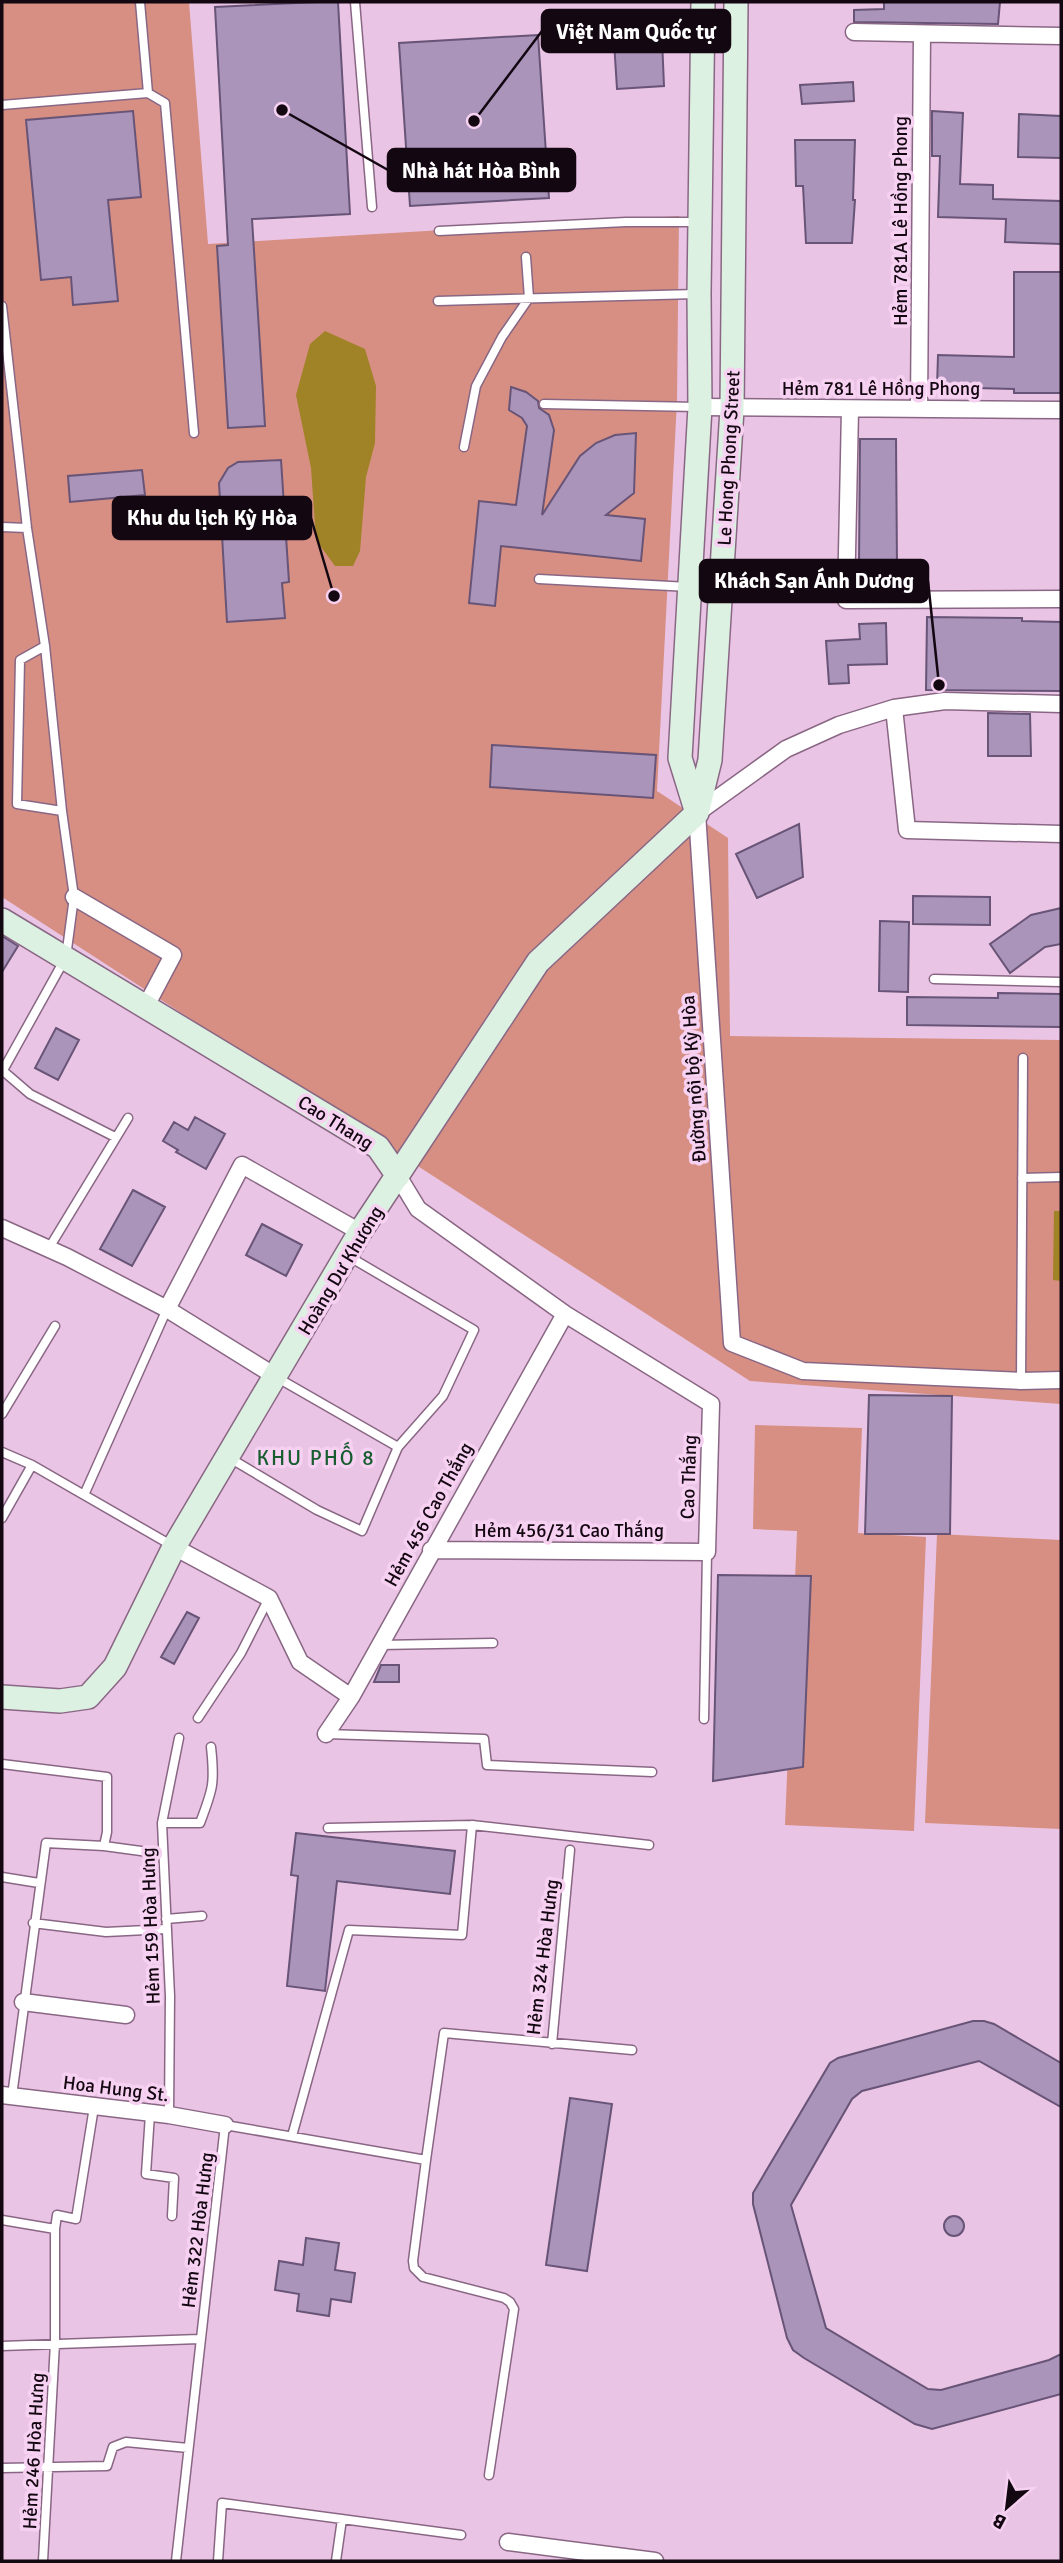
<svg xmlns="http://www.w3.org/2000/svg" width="1063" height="2563" font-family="Signika,sans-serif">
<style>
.green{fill:#d68f82}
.water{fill:#a08326}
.building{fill:#aa94ba;stroke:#685477;stroke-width:2}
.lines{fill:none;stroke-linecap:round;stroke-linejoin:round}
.lane-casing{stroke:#896784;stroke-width:11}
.street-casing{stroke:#896784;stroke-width:19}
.secondary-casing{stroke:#896784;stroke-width:26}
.lane{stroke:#fff;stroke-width:8}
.street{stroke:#fff;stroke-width:16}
.secondary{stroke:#ddf1e2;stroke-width:23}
.labels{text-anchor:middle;stroke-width:7;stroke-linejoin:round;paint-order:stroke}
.street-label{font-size:19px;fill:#130711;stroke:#f7d1f1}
.neighbourhood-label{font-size:21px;letter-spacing:2px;fill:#175d30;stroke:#f7d1f1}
.leader{fill:none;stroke:#130711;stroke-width:2.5}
.callout-dot{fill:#130711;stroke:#f7d1f1;stroke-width:2.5}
.callout{fill:#130711;stroke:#130711;stroke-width:2.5}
.callout-label{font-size:21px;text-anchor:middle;font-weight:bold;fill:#fff}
</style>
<rect width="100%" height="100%" fill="#eac4e4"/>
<path class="green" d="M2,2H189L208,244L679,216L677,400L657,791L728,838L730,1036L1061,1040V1404L750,1381L2,897Z
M755,1425L862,1428L858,1533L926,1537L914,1831L785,1825L797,1531L753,1529Z
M937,1534L1061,1540V1829L925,1823Z"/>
<path class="water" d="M325,331L365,349L376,386L375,443L366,477L360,551L353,566H335L316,540L311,468L296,395L310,344Z
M1054,1211H1061V1281L1053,1280Z"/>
<path class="building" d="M318,2H338L350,214L252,219L265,426L228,428L217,246L228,245L215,7Z
M884,2H1000L998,24L854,22V10L884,9Z
M538,35L549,198L410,206L399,43Z
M662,39L664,86L617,89L614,41Z
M853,82L854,101L802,104L800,85Z
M133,111L141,197L108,200L118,301L73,305L71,277L41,280L26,120Z
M932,111L963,113L960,184L993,185V199L1061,201V244L1005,242L1006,219L938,217L940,156H932Z
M1019,114L1061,116V158L1018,157Z
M795,140H855L853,200H855L852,243H806L803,186H796Z
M1014,272H1061V393H1014V389L937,387L938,355L1014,357Z
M511,387L526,392L538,401L539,408L549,415L554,430L542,515L580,456L596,443L615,435L636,433L634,493L606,515L645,519L641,561L501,546L495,606L469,603L479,501L516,505L527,426L522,418L509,410Z
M860,439H896L897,565H859Z
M281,460L289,582L282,583L285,618L227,622L219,483L228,468L238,462Z
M142,470L145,495L70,502L68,476Z
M927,617L1022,618V621L1061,622V691L926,690Z
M886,623L887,664L848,665L849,683L829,684L826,641L860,639L859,624Z
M988,713L1030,714L1031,756H988Z
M492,745L656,755L653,798L490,787Z
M799,824L803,877L757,898L736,854Z
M913,896L990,897V925L913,924Z
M1061,908V944L1045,947L1010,973L990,944L1031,915Z
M880,921L909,922L908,992L879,991Z
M2,936L18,946L2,972Z
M998,993L1061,994V1027L907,1025V997L998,998Z
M56,1028L79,1040L58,1080L35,1068Z
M195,1117L225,1134L206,1169L176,1152L178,1150L163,1141L174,1122L188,1130Z
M133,1190L165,1207L132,1266L100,1249Z
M262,1224L302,1245L286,1276L246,1255Z
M869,1395L952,1396L950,1534H865Z
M718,1575L811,1576L803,1767L713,1781Z
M187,1612L199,1618L174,1664L161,1657Z
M381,1665H399V1682H374Z
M296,1833L455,1851L450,1894L337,1881L325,1991L287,1986L298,1876L291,1875Z
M973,2021H984L994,2024L1061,2063V2107L979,2061L862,2091L852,2099L791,2205L826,2328L928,2389L941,2390L1049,2360L1061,2354V2394L932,2429L915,2424L804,2358L793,2350L787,2338L753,2204V2193L830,2063L838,2058Z
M570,2098L612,2104L587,2271L546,2265Z
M944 2226a10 10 0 1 1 20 0a10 10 0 1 1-20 0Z
M306,2238L339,2243L335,2270L355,2273L351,2302L331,2299L329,2316L297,2311L299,2294L275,2290L279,2261L303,2265Z"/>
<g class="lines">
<defs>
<path id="lane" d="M140,2L148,93L165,103L194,433
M355,2L372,207
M2,105L148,93
M439,231L626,222H699
M438,301L696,294
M2,306L27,528L45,646L62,811L74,897L66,957L2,1072
M544,404L697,407
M464,447L476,386L502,337L529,298L526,257
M2,527L27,528
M539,579L689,587
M45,646L20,660L17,804L62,811
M934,979L1061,982
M2,1070L30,1094L115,1137
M1022,1178L1061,1177
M49,1248L128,1118
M276,1377L398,1447L443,1396L474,1330L348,1256
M1021,1381L1023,1058
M2,1414L55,1326
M2,1452L32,1465
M228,1457L317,1510L362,1531L398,1447
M84,1495L167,1309
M2,1518L32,1465L171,1545
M379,1645L493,1643
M198,1718L241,1653L269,1598
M704,1719L707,1552
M326,1734L484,1739L487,1765L652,1772
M2,1764L107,1777V1832L104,1846L46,1843L12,2096
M162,1823H200C213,1789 215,1783 211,1747
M472,1825L649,1845
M104,1846L163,1854
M2,1877L39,1883
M166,1919L202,1916
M33,1923L106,1932L167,1929
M552,2044L570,1850
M150,2114L146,2174L174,2178L172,2216
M169,2115L170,1996L162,1823L179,1738
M292,2136L349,1930L462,1935L472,1825L328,1828
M426,2160L413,2261L414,2268L423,2277L504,2298L510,2302L514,2309L489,2475
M2,2220L55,2229
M2,2346L199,2339
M2,2468L107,2466L113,2447L126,2442L188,2448
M43,2561L55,2343V2229L57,2215L76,2219L94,2107
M176,2561L225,2125L426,2160L444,2033L632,2050
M218,2561L222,2503L461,2535
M336,2561L342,2519"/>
<path id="street" d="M854,32L1061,36
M700,407L1061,410
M919,409L922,34
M850,410L846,600L1061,599
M1061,704L945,701L894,708L839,725L786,749L697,813L732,1343L803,1371L1021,1381L1061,1380
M894,708L907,830L1061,834
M74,897L173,955L146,1006
M398,1176L418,1209L565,1314L711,1404L707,1552L431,1550
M2,1228L67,1257L167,1309L275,1376
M167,1309L242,1165L360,1232
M174,1547L269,1598L300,1662L351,1697
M326,1734L351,1697L565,1314
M23,2002L126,2015
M2,2095L169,2115L225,2125
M508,2542L655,2561"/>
<path id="secondary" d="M697,813L680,758L700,407L699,294L703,2
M697,813L710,760L732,409L736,2
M2,920L378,1147L398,1176
M2,1697L60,1701L88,1697L115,1667L174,1547L360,1232L538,962L697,813"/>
</defs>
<use href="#lane" class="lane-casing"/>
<use href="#street" class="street-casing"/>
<use href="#secondary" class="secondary-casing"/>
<use href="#lane" class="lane"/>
<use href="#street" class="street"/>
<use href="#secondary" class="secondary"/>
</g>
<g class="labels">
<g class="street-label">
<text transform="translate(900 221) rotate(-90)" y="7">Hẻm 781A Lê Hồng Phong</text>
<text x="881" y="395">Hẻm 781 Lê Hồng Phong</text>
<text transform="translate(728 458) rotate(-87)" y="7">Le Hong Phong Street</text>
<text transform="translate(693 1079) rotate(-94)" y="7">Đường nội bộ Kỳ Hòa</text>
<text transform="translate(336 1122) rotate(32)" y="7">Cao Thang</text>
<text transform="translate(340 1270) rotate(-59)" y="7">Hoàng Dư Khương</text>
<text transform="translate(688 1477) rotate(-88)" y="7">Cao Thắng</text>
<text transform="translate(428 1514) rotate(-61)" y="7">Hẻm 456 Cao Thắng</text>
<text x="569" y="1537">Hẻm 456/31 Cao Thắng</text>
<text transform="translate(150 1926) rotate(-92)" y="7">Hẻm 159 Hòa Hưng</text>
<text transform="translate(542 1957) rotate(-83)" y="7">Hẻm 324 Hòa Hưng</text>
<text transform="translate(116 2088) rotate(7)" y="7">Hoa Hung St.</text>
<text transform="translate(197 2230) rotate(-83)" y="7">Hẻm 322 Hòa Hưng</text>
<text transform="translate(33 2451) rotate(-87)" y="7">Hẻm 246 Hòa Hưng</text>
</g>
<g class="neighbourhood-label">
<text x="316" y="1465">KHU PHỐ 8</text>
</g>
</g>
<path class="leader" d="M474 121L542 31M282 110L388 170M334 596L311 518M939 685L928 581"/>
<g class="callout-dot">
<circle cx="474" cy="121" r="7"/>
<circle cx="282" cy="110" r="7"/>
<circle cx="334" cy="596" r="7"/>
<circle cx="939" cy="685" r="7"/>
</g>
<g class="callout">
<rect x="542" y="10" width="188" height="42" rx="7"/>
<rect x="388" y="149" width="187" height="42" rx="7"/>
<rect x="113" y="497" width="198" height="42" rx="7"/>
<rect x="700" y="560" width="228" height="42" rx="7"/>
</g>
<g class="callout-label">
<text x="636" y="39">Việt Nam Quốc tự</text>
<text x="481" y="178">Nhà hát Hòa Bình</text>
<text x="212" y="525">Khu du lịch Kỳ Hòa</text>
<text x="814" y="588">Khách Sạn Ánh Dương</text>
</g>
<rect width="1063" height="2563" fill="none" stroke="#130711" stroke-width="7"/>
<g transform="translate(1007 2507) rotate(208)" stroke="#f7d1f1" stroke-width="5" paint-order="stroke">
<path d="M0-5L12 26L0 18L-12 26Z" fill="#130711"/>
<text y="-10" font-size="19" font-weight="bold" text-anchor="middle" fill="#130711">B</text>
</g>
</svg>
